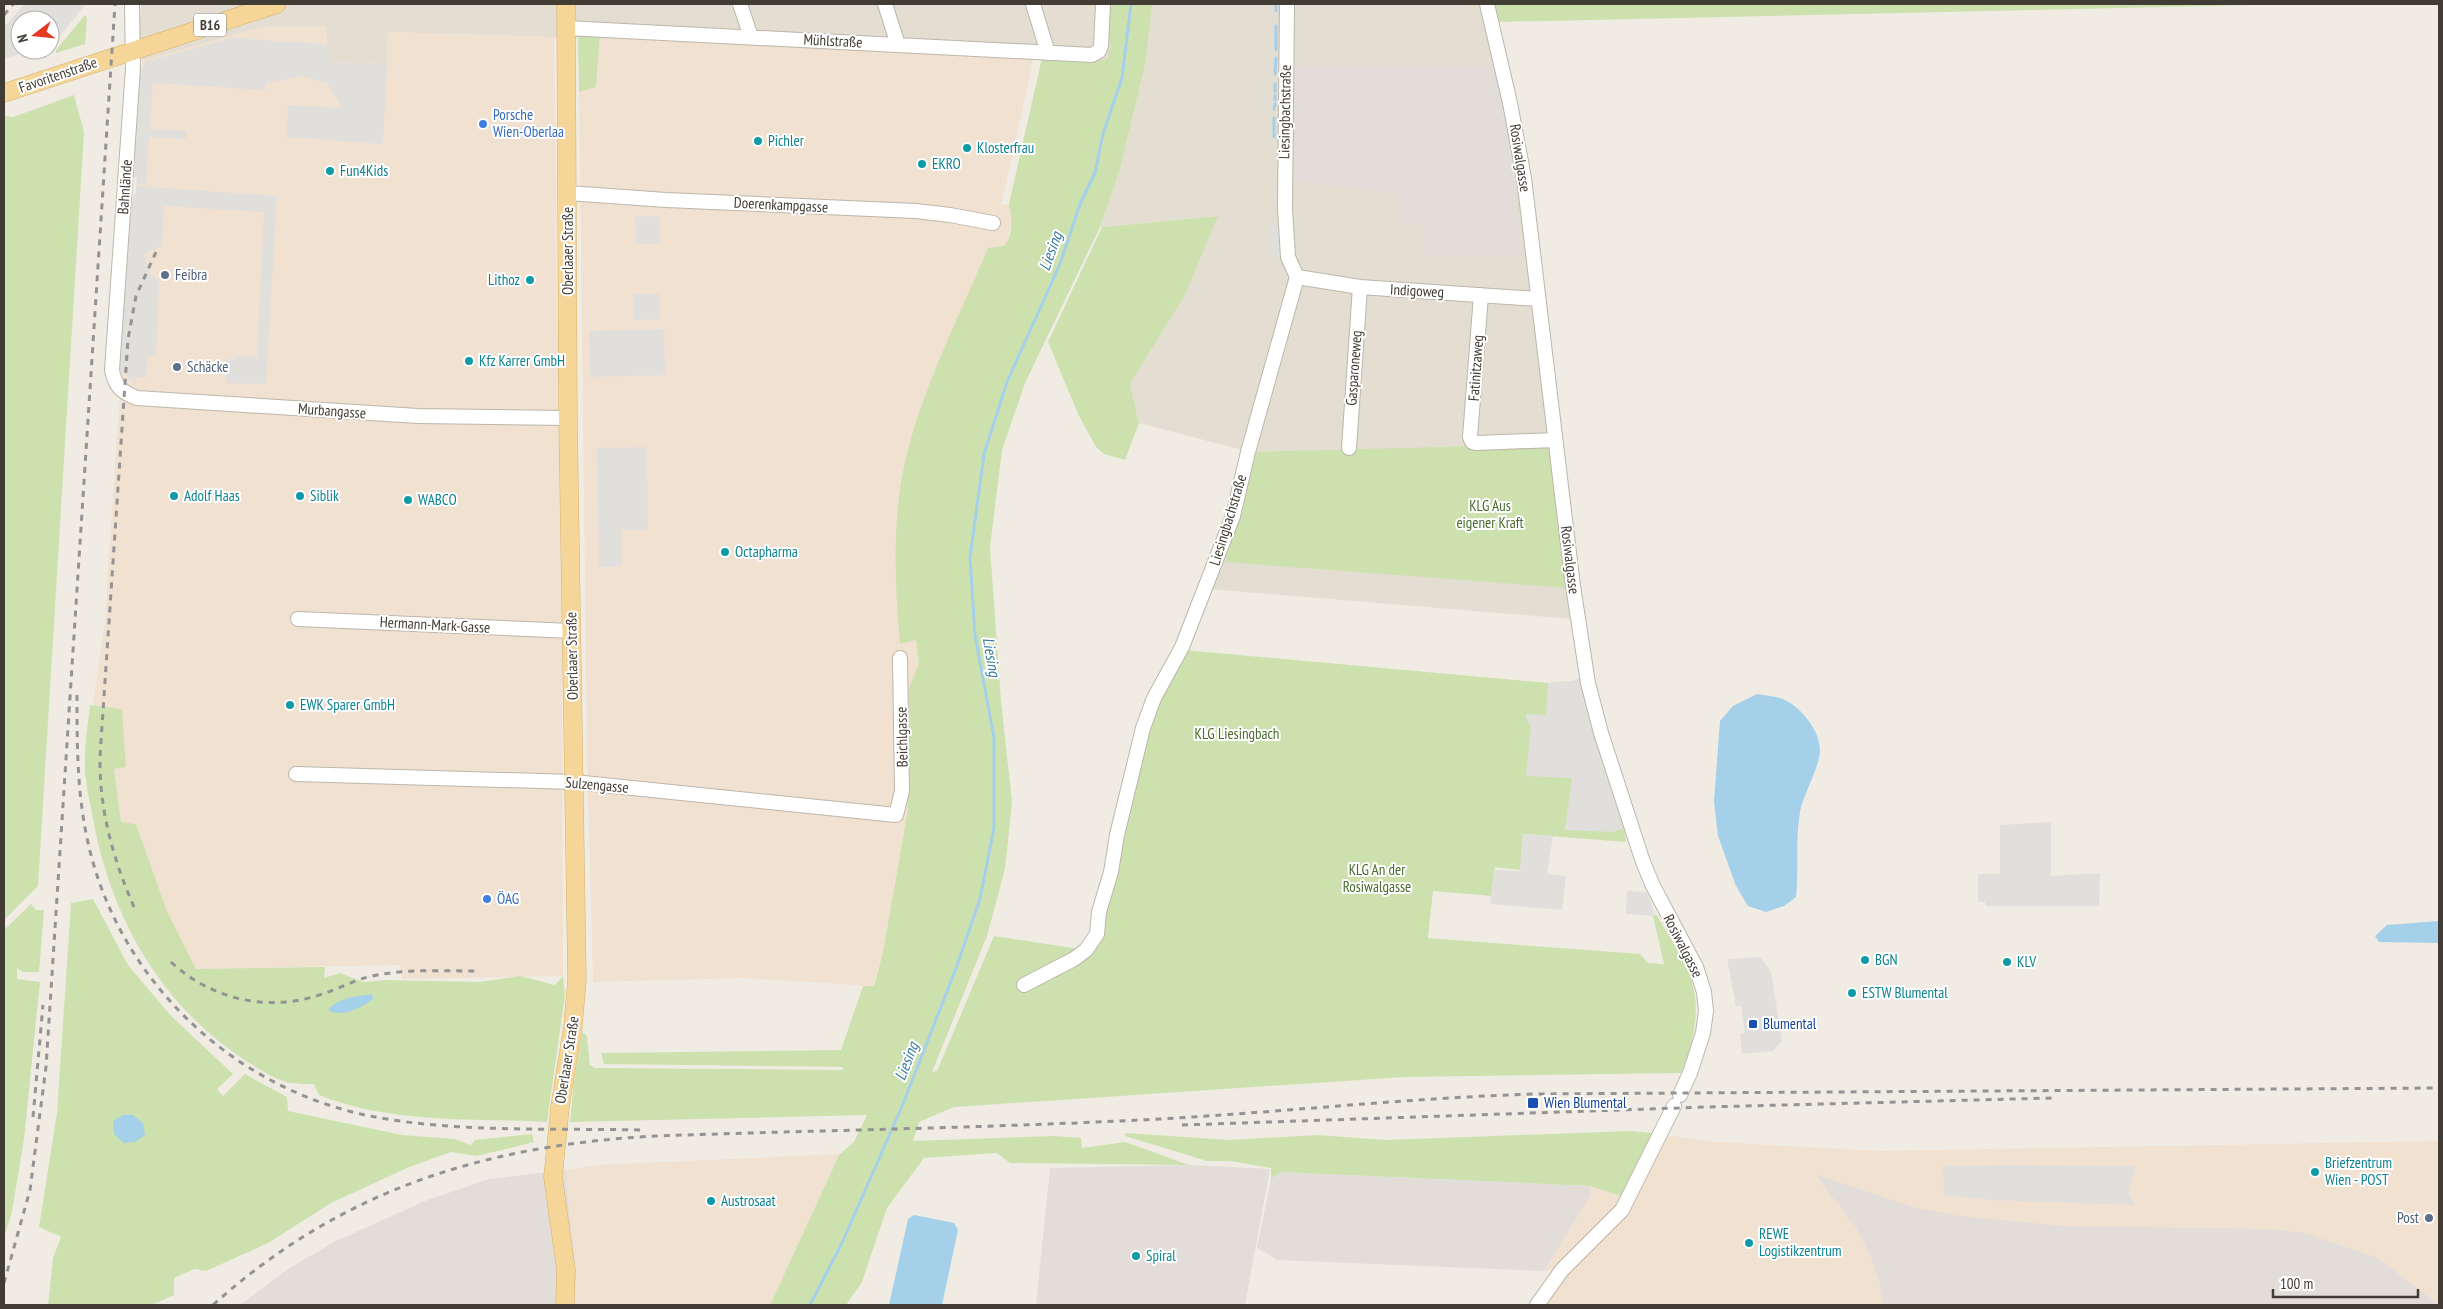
<svg xmlns="http://www.w3.org/2000/svg" width="2443" height="1309" font-family="'PT Sans Narrow',sans-serif">
<style>
.residential{fill:#e4ddd2}
.commercial{fill:#f1e1d0}
.industrial{fill:#e2ddd9}
.green{fill:#cde1af}
.parking{fill:#e1dfdc}
.water{fill:#a4d0e9}
.lines{fill:none;stroke-linecap:round;stroke-linejoin:round}
.stream{stroke:#a4d0e9;stroke-width:3}
.minor-casing{stroke:#bdb6aa;stroke-width:16}
.major-casing{stroke:#d8b269;stroke-width:19}
.minor{stroke:#fff;stroke-width:14}
.major{stroke:#f5d698;stroke-width:18}
.rail{stroke:#939393;stroke-width:3;stroke-dasharray:6 6;stroke-linecap:butt}
.shop-dot{fill:#3f7fe0;stroke:#fff;stroke-width:2}
.culture-dot{fill:#0f9aa8;stroke:#fff;stroke-width:2}
.service-dot{fill:#5c6f8a;stroke:#fff;stroke-width:2}
.transit-dot{fill:#1a4fb4;stroke:#fff;stroke-width:2}
.labels{text-anchor:middle;stroke-width:4;stroke-linejoin:round;paint-order:stroke}
.shield{fill:#fff;stroke:#7a7671;stroke-width:1}
.shield-label{font-size:14px;font-weight:bold;fill:#413c34}
.street-label{font-size:15px;fill:#413c34;stroke:#fff}
.shop-label{font-size:15px;fill:#366cbe;stroke:#fff;text-anchor:start}
.culture-label{font-size:15px;fill:#0d838f;stroke:#fff;text-anchor:start}
.service-label{font-size:15px;fill:#4e5e75;stroke:#fff;text-anchor:start}
.park-label{font-size:15px;fill:#486d2d;stroke:#fff}
.transit-label{font-size:15px;fill:#164399;stroke:#fff;text-anchor:start}
.water-label{font-size:16px;font-style:italic;fill:#387ba3;stroke:#fff}
</style>
<rect width="100%" height="100%" fill="#f0ece4"/>
<path class="residential" d="M141,4H1108L1111,43L1109,58L1098,61L600,35L580,38L388,32L387,64L327,62V26H267L142,61L139,32Z
M1152,4H1494L1528,159L1585,620L1209,589L1242,450L1139,423L1130,384L1185,295L1217,216L1100,227L1120,169L1146,61Z"/>
<path class="commercial" d="M267,26H327V62L387,64L388,32L554,37L562,650L563,976L402,979L400,965L196,969L167,911L136,824L121,822L114,769L126,767L122,709L93,705L105,620L117,434L145,79L142,61Z
M600,35L1034,57L1001,205L1009,204L1013,215L1007,243L1004,246L988,248L913,433L904,468L897,520L900,644L916,639L919,664L909,687L908,809L883,952L873,986L742,978L593,982L587,756L579,86L596,87Z
M1652,1133L1716,1142L1879,1151L2439,1141V1305H1528L1551,1271H1544L1591,1194L1590,1186L1624,1196Z
M839,1154L770,1305H575L576,1272L565,1170L598,1165Z"/>
<path class="industrial" d="M1292,66H1496L1506,120L1521,257L1422,256L1423,225L1398,223L1397,193L1289,180Z
M1189,1165L1270,1169L1245,1305H1036L1050,1168Z
M565,1170L576,1272L575,1305H240L288,1269L336,1241L425,1201L489,1179Z
M1280,1172L1590,1186L1591,1194L1544,1271L1277,1260L1257,1248L1271,1179Z
M1815,1174L1912,1207L1959,1216L2062,1226L2266,1229L2305,1233L2378,1258L2439,1305H1882L1880,1283L1871,1257L1857,1229Z"/>
<path class="green" d="M1108,4H1152L1146,61L1120,169L1100,227L1025,383L1002,450L990,547L1001,701L1012,802L1005,869L987,936L932,1072L937,1071L994,936L1086,950L1155,708L1184,650L1548,683L1572,681L1583,677L1592,718L1624,828L1626,842L1523,834L1520,870L1495,867L1491,896L1433,891L1428,938L1640,954L1648,963L1664,964L1653,916L1656,914C1666,932 1679,949 1687,968C1703,1004 1695,1039 1681,1073L1405,1077L954,1107L919,1122L913,1141L1054,1136L1081,1138L1082,1148L1125,1142L1189,1165L1010,1163L997,1153L924,1158L887,1208L862,1282L846,1305H770L839,1155L854,1142L867,1115L570,1122L574,1082L582,1032L587,1036L590,1065L595,1068L843,1070V1067L604,1064L601,1053L841,1050L863,986H874L883,952L908,809L909,687L919,664L916,640L900,644C895,585 892,525 904,467C919,395 959,317 988,248L1004,246C1014,235 1012,217 1009,204L1042,58L1098,61L1108,58L1111,43L1105,37Z
M1494,4H2302L1498,22Z
M85,15L87,18L85,44L56,53V50Z
M600,33L596,87L579,92L578,36Z
M74,95L84,132L38,886L4,920V116L13,117Z
M1218,216L1185,295L1130,384L1139,423L1125,460L1104,454L1096,447L1078,414L1048,342L1102,227Z
M1550,444L1568,588L1225,562L1251,452Z
M90,705L122,709L126,767L114,769L121,822L136,824L167,911L196,969L325,967L324,978L340,973L363,982L386,980L480,982L520,976L555,985L563,976L565,995L547,1122C471,1118 392,1124 319,1095L314,1084C307,1084 299,1084 292,1083C273,1081 235,1054 220,1042C148,985 107,902 92,813C89,797 84,778 85,761C85,742 88,723 90,705Z
M93,899L128,965L170,1015L233,1074L217,1089L223,1096L245,1074L287,1097L288,1111L402,1135L454,1139L471,1145L475,1140L532,1134L534,1142L477,1156L451,1152L407,1168L331,1203L268,1243L206,1271L194,1269L174,1278V1295L152,1305H48L53,1258L61,1237L39,1227L57,1113L71,903Z
M31,904L36,910H44L39,972H23L17,968V979L40,982L24,1139L12,1212L4,1238V930Z
M1630,1131L1652,1133L1624,1197L1590,1186L1280,1172L1271,1179V1168L1230,1161H1207L1125,1136V1133L1229,1140L1317,1135L1386,1140Z"/>
<path class="parking" d="M24,4H86L50,48V20H20V50H48L43,55L40,52L33,58L27,51L4,59V27Z
M231,38L327,44V62L387,64L383,144L287,137L288,105L343,108L327,83L302,76L267,83L266,90L153,83L150,129L187,131L186,139L149,137L146,185L136,184L137,177H132L135,146L132,145L134,112L138,111L139,74L145,62Z
M136,186L277,196L266,384L226,383V359L235,360L236,356L257,357L264,212L164,206L162,245L144,254L149,272L159,281L156,356L148,355L146,377H136V385L119,369L131,212L133,194H136Z
M635,216L660,217V244H636Z
M1269,224H1282V255L1270,256Z
M633,294H660V319L633,320Z
M664,329L665,375L590,377L589,331Z
M647,447L648,530H622V567H599L597,448Z
M1583,677L1592,718L1624,828L1613,832L1565,830L1572,778L1526,776L1531,727L1526,718V714L1546,715L1548,683L1572,681Z
M2051,822V876L2100,873L2099,906H1985V902H1978V874H2000V825Z
M1523,834L1553,836L1547,874L1566,876L1562,910L1490,904L1495,870L1520,871Z
M1627,891L1647,892L1654,910L1653,916L1626,914Z
M1760,957L1771,971L1782,1041L1773,1051L1742,1054L1740,1034L1745,1032L1741,1006H1736L1727,959Z
M2013,1165L2136,1166L2128,1192L2135,1205L1989,1200L1944,1195L1943,1166Z"/>
<path class="water" d="M1757,694C1764,695 1773,696 1780,698C1799,704 1820,730 1820,750C1820,767 1803,794 1800,812C1795,840 1799,869 1796,897L1784,906L1766,912L1748,906L1736,886L1718,836L1714,802L1720,721L1733,706Z
M2439,921V943L2379,942L2375,936L2387,925Z
M372,994L373,999C361,1008 343,1018 328,1010C338,998 357,996 372,994Z
M123,1115H133L143,1123L145,1135L135,1142L124,1143L114,1134L113,1121Z
M914,1215L954,1223L958,1230L942,1305H889L908,1219Z"/>
<g class="lines">
<path class="stream" d="M1276,11V4
M1276,50V26
M1275,74L1276,58
M1275,91V84
M1275,95V100
M1274,109L1275,104
M1274,137V118
M810,1305L842,1243L903,1104L955,971L980,899L994,828V738L975,635L970,558L984,454L1007,382L1060,264L1080,204L1095,173L1103,134L1122,78L1131,4"/>
<defs>
<path id="minor" d="M132,4L133,68L112,370C115,386 121,392 137,398L418,416L568,418
M740,4L751,37
M885,4L898,45
M1033,4L1048,53
M1287,4L1285,208L1288,257L1297,277
M1487,4L1510,103L1524,178L1573,586L1588,683L1601,733L1643,862L1653,886L1696,967L1704,992L1706,1011L1703,1033L1690,1073L1680,1095
M566,28L1092,55L1099,51L1101,46L1103,4
M568,193L666,200L916,211L950,215L993,223
M1297,277L1360,287L1538,299
M1481,295L1470,437L1472,442L1476,443L1555,440
M1349,448L1360,287
M298,619L572,631
M296,774L574,782L896,815L902,791L900,658
M1024,985L1074,959L1086,950L1097,934L1099,912L1111,872L1117,835L1143,728L1154,698L1182,647L1233,516L1248,452L1297,277
M1537,1305L1562,1270L1622,1210L1674,1106"/>
<path id="major" d="M4,93L277,4
M565,1305L566,1270L553,1177L560,1107L573,1026L577,979L568,418L566,4"/>
</defs>
<use href="#minor" class="minor-casing"/>
<use href="#major" class="major-casing"/>
<use href="#minor" class="minor"/>
<use href="#major" class="major"/>
<path class="rail" d="M4,15L13,4
M77,695C77,743 77,791 87,838C116,978 231,1088 370,1116C455,1133 556,1128 643,1130
M134,907C113,859 99,809 100,756L128,339L136,296L156,252
M171,962C210,998 264,1012 316,996C337,990 355,979 377,975C409,969 443,971 476,971
M33,1117L43,1005
M1182,1125L1707,1107L2052,1098
M4,1283L30,1190L46,1067L115,4
M213,1305C342,1189 486,1145 656,1136C824,1130 992,1128 1159,1119C1284,1112 1408,1098 1533,1094L2439,1088"/>
</g>
<g class="shop-dot">
<circle cx="483" cy="124" r="5"/>
<circle cx="487" cy="899" r="5"/>
</g>
<g class="culture-dot">
<circle cx="758" cy="141" r="5"/>
<circle cx="967" cy="148" r="5"/>
<circle cx="922" cy="164" r="5"/>
<circle cx="330" cy="171" r="5"/>
<circle cx="530" cy="280" r="5"/>
<circle cx="469" cy="361" r="5"/>
<circle cx="174" cy="496" r="5"/>
<circle cx="300" cy="496" r="5"/>
<circle cx="408" cy="500" r="5"/>
<circle cx="725" cy="552" r="5"/>
<circle cx="290" cy="705" r="5"/>
<circle cx="1865" cy="960" r="5"/>
<circle cx="2007" cy="962" r="5"/>
<circle cx="1852" cy="993" r="5"/>
<circle cx="2315" cy="1172" r="5"/>
<circle cx="711" cy="1201" r="5"/>
<circle cx="1749" cy="1243" r="5"/>
<circle cx="1136" cy="1256" r="5"/>
</g>
<g class="service-dot">
<circle cx="165" cy="275" r="5"/>
<circle cx="177" cy="367" r="5"/>
<circle cx="2429" cy="1218" r="5"/>
</g>
<g class="transit-dot">
<rect x="1748" y="1019" width="10" height="10" rx="2.5"/>
<rect x="1527" y="1097" width="12" height="12" rx="2.5"/>
</g>
<g class="labels">
<rect class="shield" x="194" y="13.5" width="32" height="23" rx="4"/>
<g class="shield-label">
<text x="210" y="30">B16</text>
</g>
<g class="street-label">
<text transform="translate(833 41) rotate(3)" y="5">Mühlstraße</text>
<text transform="translate(58 75) rotate(-19)" y="5">Favoritenstraße</text>
<text transform="translate(1285 112) rotate(-89)" y="5">Liesingbachstraße</text>
<text transform="translate(1520 158) rotate(81)" y="5">Rosiwalgasse</text>
<text transform="translate(125 187) rotate(-86)" y="5">Bahnlände</text>
<text transform="translate(781 205) rotate(3)" y="5">Doerenkampgasse</text>
<text transform="translate(568 251) rotate(-90)" y="5">Oberlaaer Straße</text>
<text transform="translate(1417 291) rotate(3)" y="5">Indigoweg</text>
<text transform="translate(1354 368) rotate(-86)" y="5">Gasparoneweg</text>
<text transform="translate(1476 368) rotate(-86)" y="5">Fatinitzaweg</text>
<text transform="translate(332 411) rotate(4)" y="5">Murbangasse</text>
<text transform="translate(1228 520) rotate(-73)" y="5">Liesingbachstraße</text>
<text transform="translate(1570 560) rotate(83)" y="5">Rosiwalgasse</text>
<text transform="translate(435 625) rotate(3)" y="5">Hermann-Mark-Gasse</text>
<text transform="translate(572 656) rotate(-91)" y="5">Oberlaaer Straße</text>
<text transform="translate(902 737) rotate(-91)" y="5">Beichlgasse</text>
<text transform="translate(597 785) rotate(5)" y="5">Sulzengasse</text>
<text transform="translate(1683 946) rotate(63)" y="5">Rosiwalgasse</text>
<text transform="translate(567 1060) rotate(-81)" y="5">Oberlaaer Straße</text>
</g>
<g class="shop-label">
<text x="493" y="120">Porsche<tspan x="493" dy="17">Wien-Oberlaa</tspan></text>
<text x="497" y="904">ÖAG</text>
</g>
<g class="culture-label">
<text x="768" y="146">Pichler</text>
<text x="977" y="153">Klosterfrau</text>
<text x="932" y="169">EKRO</text>
<text x="340" y="176">Fun4Kids</text>
<text x="520" y="285" text-anchor="end">Lithoz</text>
<text x="479" y="366">Kfz Karrer GmbH</text>
<text x="184" y="501">Adolf Haas</text>
<text x="310" y="501">Siblik</text>
<text x="418" y="505">WABCO</text>
<text x="735" y="557">Octapharma</text>
<text x="300" y="710">EWK Sparer GmbH</text>
<text x="1875" y="965">BGN</text>
<text x="2017" y="967">KLV</text>
<text x="1862" y="998">ESTW Blumental</text>
<text x="2325" y="1168">Briefzentrum<tspan x="2325" dy="17">Wien - POST</tspan></text>
<text x="721" y="1206">Austrosaat</text>
<text x="1759" y="1239">REWE<tspan x="1759" dy="17">Logistikzentrum</tspan></text>
<text x="1146" y="1261">Spiral</text>
</g>
<g class="service-label">
<text x="175" y="280">Feibra</text>
<text x="187" y="372">Schäcke</text>
<text x="2419" y="1223" text-anchor="end">Post</text>
</g>
<g class="park-label">
<text x="1490" y="511">KLG Aus<tspan x="1490" dy="17">eigener Kraft</tspan></text>
<text x="1237" y="739">KLG Liesingbach</text>
<text x="1377" y="875">KLG An der<tspan x="1377" dy="17">Rosiwalgasse</tspan></text>
</g>
<g class="transit-label">
<text x="1763" y="1029">Blumental</text>
<text x="1544" y="1108">Wien Blumental</text>
</g>
<g class="water-label">
<text transform="translate(1050 251) rotate(-70)" y="6">Liesing</text>
<text transform="translate(992 657) rotate(80)" y="6">Liesing</text>
<text transform="translate(906 1061) rotate(-69)" y="6">Liesing</text>
</g>
</g>
<rect width="2443" height="1309" fill="none" stroke="#413c34" stroke-width="10"/>
<g transform="translate(35 35) rotate(254)"><circle r="24" fill="#ffffff" stroke="#b3b1ae"/>
<path d="M0-4L9 19L0 12L-9 19Z" fill="#e73824"/>
<text y="-8" font-size="14" font-weight="bold" text-anchor="middle" fill="#413c34">N</text>
</g>
<path d="M2273 1289v8h145v-8" fill="none" stroke="#413c34" stroke-width="2.5"/>
<text x="2280" y="1289" font-size="15" fill="#413c34" stroke="#ffffff" stroke-width="4" paint-order="stroke">100 m</text>
</svg>
